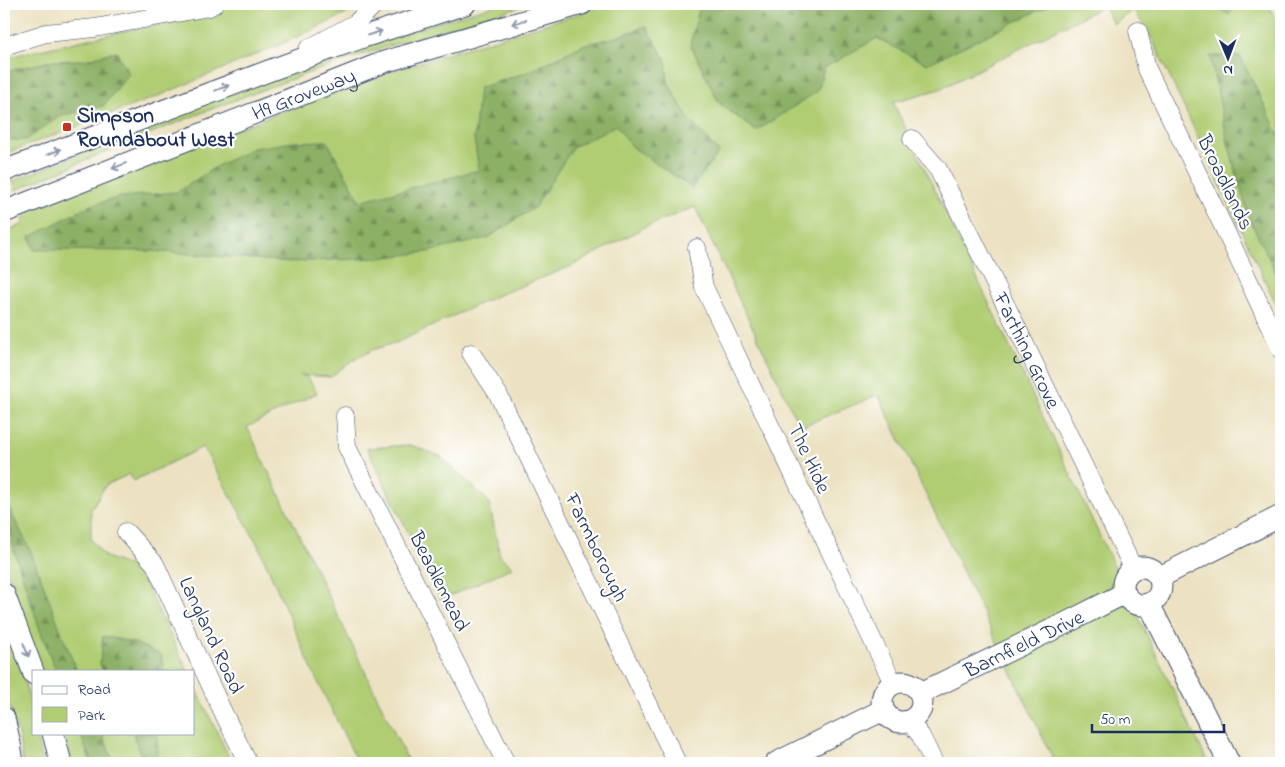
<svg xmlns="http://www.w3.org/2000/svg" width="1285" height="767" font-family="'Indie Flower',sans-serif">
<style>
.green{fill:#b0cd73;stroke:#667e68}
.forest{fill:url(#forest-firs);stroke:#547062}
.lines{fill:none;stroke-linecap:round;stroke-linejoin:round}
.minor-casing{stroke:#3a4a6d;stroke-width:19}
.tertiary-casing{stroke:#3a4a6d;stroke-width:23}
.minor{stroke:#fff;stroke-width:18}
.tertiary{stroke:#fff;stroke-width:21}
.oneway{stroke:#8d97ae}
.poi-dot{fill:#c8321e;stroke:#fff;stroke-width:2}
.labels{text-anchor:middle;stroke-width:4.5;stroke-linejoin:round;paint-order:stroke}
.street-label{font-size:21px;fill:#1b2f5e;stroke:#fff}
.poi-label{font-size:21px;font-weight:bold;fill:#1b2f5e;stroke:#fff;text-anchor:start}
</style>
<defs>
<pattern id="forest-firs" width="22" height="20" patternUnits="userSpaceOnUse" patternTransform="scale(1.25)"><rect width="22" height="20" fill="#8cb065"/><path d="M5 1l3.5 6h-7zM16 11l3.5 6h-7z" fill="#729056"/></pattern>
</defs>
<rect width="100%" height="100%" fill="#fff"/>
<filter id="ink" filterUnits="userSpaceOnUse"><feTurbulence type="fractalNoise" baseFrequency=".02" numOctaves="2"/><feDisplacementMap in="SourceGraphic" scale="10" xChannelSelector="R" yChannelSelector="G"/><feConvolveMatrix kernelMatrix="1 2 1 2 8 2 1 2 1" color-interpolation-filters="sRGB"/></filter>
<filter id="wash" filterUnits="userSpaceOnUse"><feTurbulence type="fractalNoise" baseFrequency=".0096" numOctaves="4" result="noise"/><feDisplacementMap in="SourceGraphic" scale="20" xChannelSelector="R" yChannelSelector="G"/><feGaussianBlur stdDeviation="1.12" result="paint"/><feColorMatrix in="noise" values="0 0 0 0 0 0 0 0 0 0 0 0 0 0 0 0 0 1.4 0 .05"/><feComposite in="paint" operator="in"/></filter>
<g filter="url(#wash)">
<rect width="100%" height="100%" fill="#ece2c1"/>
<path class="green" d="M230,4C241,4 253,9 264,4H357L348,13L295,38L161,95L4,154V58L129,30L217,14L222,7Z
M499,4H528C461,26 392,43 326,67C221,103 118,146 16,190L13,181L193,107L428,25Z
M611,4H628L630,9L647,4H1269L1281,35V315L1152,39L1134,10L1113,24L1104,6L940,89L893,102L1208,763H1055L878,395L800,427L695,207L645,227L572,266L496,296L398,342L372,350L349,363L331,377L300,375L308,377L317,393L247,427L409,763H358L313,672L258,545L203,447L133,481L130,474L106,485L91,509V539L104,556L121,563L137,567L188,671H41L4,561V232L22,225L26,211L374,76Z
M410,445L440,456L489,502L500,556L513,567L441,600L367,448Z
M4,623C15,655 34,699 34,733H36L42,763H23L19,738L4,688Z
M194,684L232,763H73L63,733H194Z"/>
<path class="forest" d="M710,4H1052L927,64L877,38L824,68L818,91L756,131L719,103L690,44L699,10Z
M1214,4H1236L1229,15Z
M646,26L666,61L668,82L688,118L719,152L692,188L631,146L616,125L573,147L535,207L488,238L427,252L379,258L291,262L152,251L34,250L30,237L89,206L120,197L178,192L217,166L254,148L294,142L327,141L360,201L479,170L474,139L479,88L528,72L583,45L617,37Z
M116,51L129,74L103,106L60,116L26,140H4V74L15,69L51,61L85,60Z
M1210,56H1240L1281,139V283L1249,218L1228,143Z
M7,504L31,552L63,637L77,671H56L40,630L14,551Z
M103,636L135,643L161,655L164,671H103L100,664Z
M80,733H102L114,763H91Z
M133,733H157L159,763H143Z"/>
</g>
<g filter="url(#ink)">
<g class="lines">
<defs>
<g id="minor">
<path d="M1138,31L1147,69L1225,230L1281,350"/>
<path d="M4,46L46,33L95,28L209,7L214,4"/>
<path d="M308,49L356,23L375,4"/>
<path id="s1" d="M912,139L938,169L1018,330L1133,568"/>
<path d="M697,248L704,287L893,683"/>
<path d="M471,353L498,394L677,763"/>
<path d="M345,416L347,447L506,763"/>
<path d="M126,532L155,564L222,710L248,763"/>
<path d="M909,721L921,736L934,763"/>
</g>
<g id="tertiary">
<path d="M4,171L271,70L363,37L465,4"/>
<path id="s2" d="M4,212L384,62L582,4"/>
<circle cx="1142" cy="586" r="19"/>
<path d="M1160,577L1281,516"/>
<path d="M4,594L34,674"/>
<path d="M1149,604L1229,763"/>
<circle cx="902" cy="702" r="20"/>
<path id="s3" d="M921,693L1066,623L1125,593"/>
<path d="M4,718L10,744L13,763"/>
<path d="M53,733L61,763"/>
<path d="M776,763L883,710"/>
</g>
</defs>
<use href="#minor" class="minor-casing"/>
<use href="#tertiary" class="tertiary-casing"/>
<use href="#minor" class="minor"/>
<use href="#tertiary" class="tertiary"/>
</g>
<defs><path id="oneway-shaft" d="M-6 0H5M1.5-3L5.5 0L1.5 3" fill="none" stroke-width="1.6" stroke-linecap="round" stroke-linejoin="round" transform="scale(1.25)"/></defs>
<g class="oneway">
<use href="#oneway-shaft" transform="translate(519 22) rotate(164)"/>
<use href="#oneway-shaft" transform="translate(375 33) rotate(-18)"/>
<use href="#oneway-shaft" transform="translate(222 88) rotate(-21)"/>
<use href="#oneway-shaft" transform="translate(54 152) rotate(-21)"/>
<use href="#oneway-shaft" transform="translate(119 166) rotate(158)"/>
<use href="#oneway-shaft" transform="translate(26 650) rotate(69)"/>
</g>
</g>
<rect class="poi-dot" x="62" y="122" width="10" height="10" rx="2.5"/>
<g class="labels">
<g class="street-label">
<text dy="7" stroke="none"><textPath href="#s2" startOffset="322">H9 Groveway</textPath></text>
<text transform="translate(1226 182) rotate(64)" y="7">Broadlands</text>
<text dy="7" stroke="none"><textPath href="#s1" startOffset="242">Farthing Grove</textPath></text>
<text transform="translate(810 458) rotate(65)" y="7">The Hide</text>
<text transform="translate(597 547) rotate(64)" y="7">Farmborough</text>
<text transform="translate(440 581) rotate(63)" y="7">Beadlemead</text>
<text transform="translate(212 635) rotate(65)" y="7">Langland Road</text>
<text dy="7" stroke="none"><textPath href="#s3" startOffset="114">Barnfield Drive</textPath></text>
</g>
<g class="poi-label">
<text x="77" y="122">Simpson<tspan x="77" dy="24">Roundabout West</tspan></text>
</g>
</g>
<rect width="1285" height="767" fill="none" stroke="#fff" stroke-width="20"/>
<rect x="32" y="670" width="162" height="65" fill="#ffffff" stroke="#a4acbf"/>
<rect x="42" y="686" width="25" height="8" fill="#ffffff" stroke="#a4acbf"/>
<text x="78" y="694" font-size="15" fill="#1b2f5e">Road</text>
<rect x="42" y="707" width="25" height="15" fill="#b0cd73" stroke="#a4acbf"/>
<text x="78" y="720" font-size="15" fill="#1b2f5e">Park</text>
<g transform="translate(1228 58) rotate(179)" stroke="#ffffff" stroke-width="4" paint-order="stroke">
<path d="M0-4L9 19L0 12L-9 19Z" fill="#1b2f5e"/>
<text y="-8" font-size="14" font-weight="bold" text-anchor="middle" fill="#1b2f5e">N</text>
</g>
<path d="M1092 724v8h132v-8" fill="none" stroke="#1b2f5e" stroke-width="2.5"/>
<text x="1100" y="724" font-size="15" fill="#1b2f5e" stroke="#ffffff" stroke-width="4" paint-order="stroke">50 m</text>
</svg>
